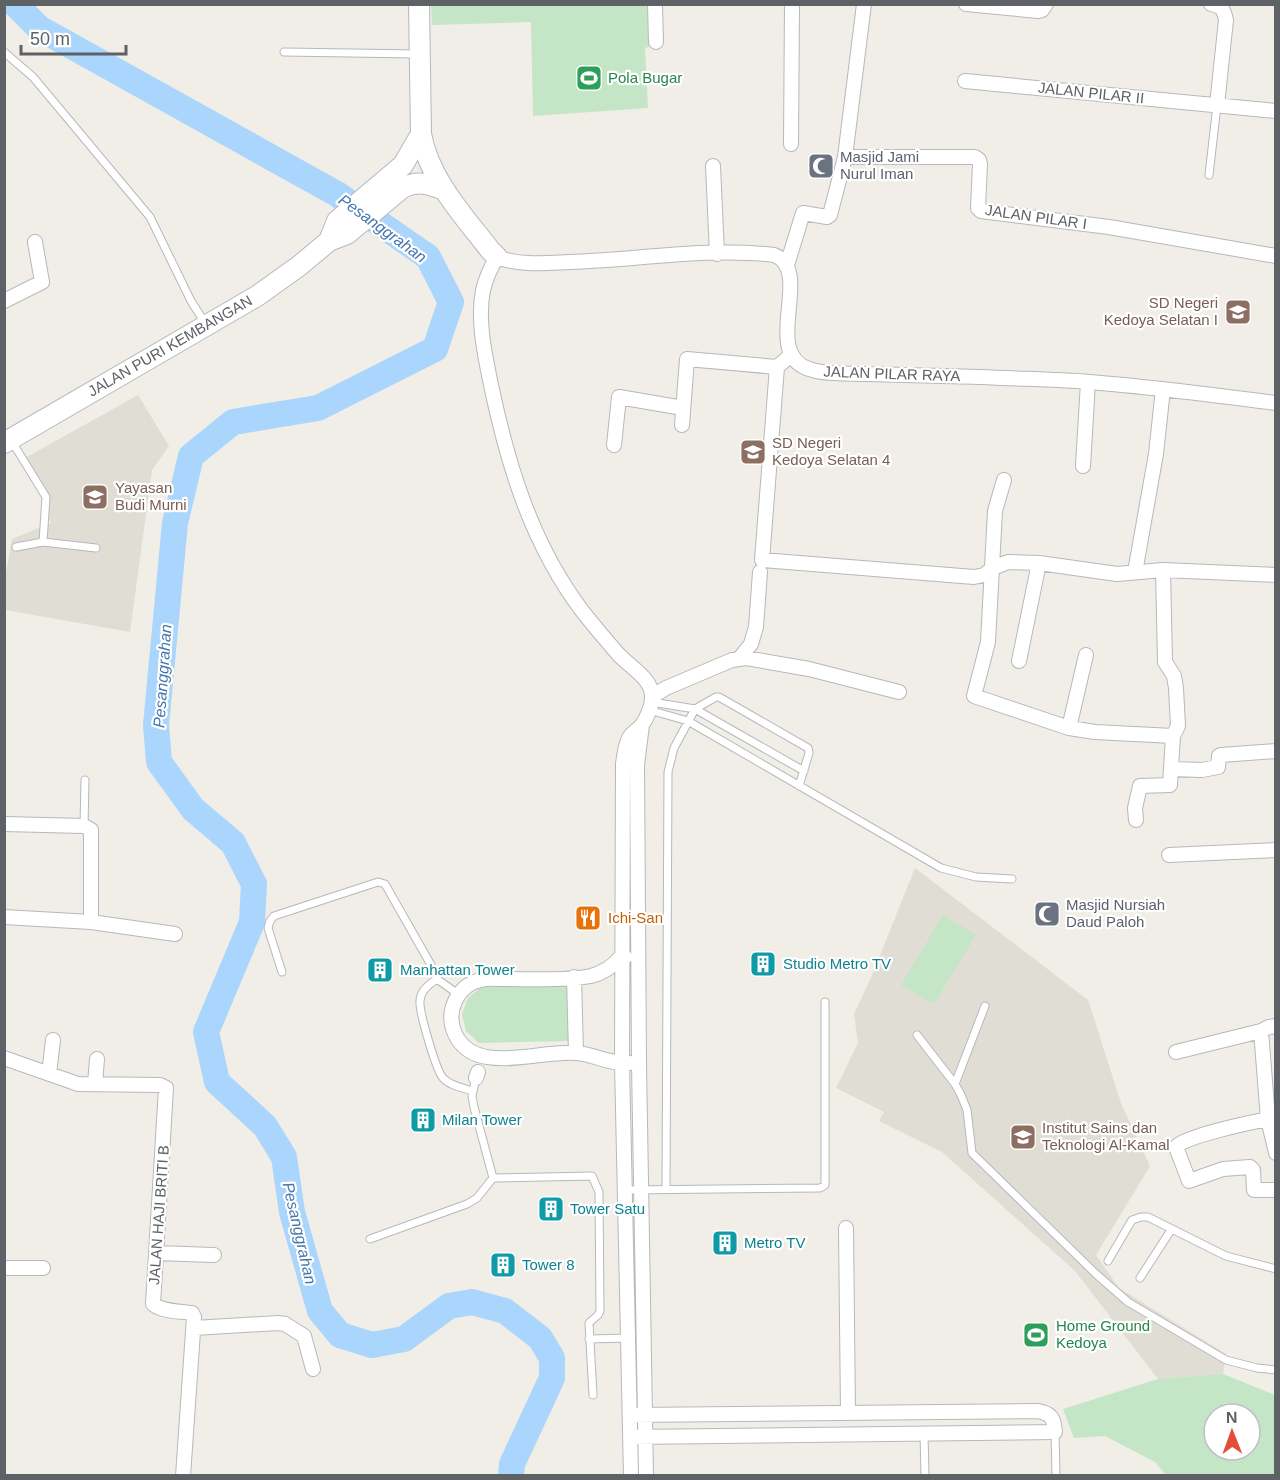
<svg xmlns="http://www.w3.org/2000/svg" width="1280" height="1480" font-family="Arial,sans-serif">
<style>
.education{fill:#e0ddd5}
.green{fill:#c4e6c6;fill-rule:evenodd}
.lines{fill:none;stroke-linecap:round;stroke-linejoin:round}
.river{stroke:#aad5fc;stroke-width:26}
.lane-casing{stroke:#b7b8bd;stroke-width:9}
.street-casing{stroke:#b7b8bd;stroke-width:16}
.secondary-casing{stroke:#b5b8bd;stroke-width:22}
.lane{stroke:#fff;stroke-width:7}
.street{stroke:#fff;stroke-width:14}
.secondary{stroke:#fff;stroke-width:20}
.labels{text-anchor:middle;stroke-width:4.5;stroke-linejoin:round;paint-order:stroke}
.leisure-label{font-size:15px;fill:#27864d;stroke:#fff;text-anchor:start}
.street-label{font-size:15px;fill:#5e6166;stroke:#fff}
.worship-label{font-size:15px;fill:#5b616d;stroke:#fff;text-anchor:start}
.education-label{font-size:15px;fill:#785e54;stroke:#fff;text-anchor:start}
.food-label{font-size:15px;fill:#c56008;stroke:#fff;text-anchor:start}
.culture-label{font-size:15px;fill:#0d838f;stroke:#fff;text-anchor:start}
.water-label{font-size:16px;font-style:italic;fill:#4675ae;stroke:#fff}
</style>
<rect width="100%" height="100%" fill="#f0eee7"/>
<path class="education" d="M138,395L169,446L152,470L130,632L5,610V578L12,539L51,523L25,458Z
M915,868L1088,1000L1121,1103L1150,1166L1096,1255L1119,1288L1226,1354L1223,1374L1158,1379L1075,1271L942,1152L879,1121L884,1112L836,1088L858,1043L854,1014L873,973Z"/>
<path class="green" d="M431,5H657L659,44L645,48L648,108L533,116L531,22L432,25Z
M943,915L976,935L934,1004L901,985Z
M569,985L570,1041L479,1043L466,1031L462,1014L468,998L481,987Z
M1223,1374L1275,1395V1475H1166L1155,1462L1105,1436L1074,1438L1063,1409L1158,1379ZM1214,1414H1250V1450H1214Z"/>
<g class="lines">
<path class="river" d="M15,4L39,28L337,194L428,257L451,302L435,349L318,408L233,422L191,456L175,523L156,725L159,762L193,809L233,843L254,884L252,922L206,1032L217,1082L265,1126L284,1157L292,1212L320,1311L340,1335L372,1345L404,1339L449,1306L472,1302L505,1311L540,1338L552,1358V1378L512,1464L511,1476"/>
<defs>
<path id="lane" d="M4,52L33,77L150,217L191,301L205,323
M284,52L417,54
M1209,175L1217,105
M11,440L46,497L43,542L16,547
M43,542L96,548
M652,702L695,709L804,771
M649,710L688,721L941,868L976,877L1012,879
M84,826L85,780
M282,972L268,928L270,921L274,916L378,882L385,884L431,965L437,979L458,994
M437,979C429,984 420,991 420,1001C419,1012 436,1070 443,1078C450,1086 464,1088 473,1091
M917,1035L955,1084L961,1095L967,1110L972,1153L1096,1274L1128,1302L1226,1360L1257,1368L1276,1370
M955,1084L985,1006
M493,1178L592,1176L599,1192L600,1311L598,1315L589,1323L593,1395
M666,1189L668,772L674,748L695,709L716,697H719L808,748L809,753L799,786
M625,1190L820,1188L825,1185V1002
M370,1239L467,1204L477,1198L493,1178L474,1107L472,1096L476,1078
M1108,1261L1132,1220L1141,1217H1148L1226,1256L1276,1269
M1140,1278L1171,1230
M589,1339L629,1338
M1055,1432L1056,1476
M924,1434L925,1476"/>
<path id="street" d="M655,4L656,42
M864,4L845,157H975L979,160L980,164L978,208L981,211L1109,227L1276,256
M966,4L1038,11L1042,10L1046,4
M1211,4C1222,6 1224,10 1226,20L1217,105
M965,81L1276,111
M791,144L792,4
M713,166L717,254
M787,265L803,213L827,217L830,215L845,157
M4,301L42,282L35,242
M791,355L777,367L762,560L974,577L984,575L993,568L1008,562L1039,563L1117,574L1163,570L1276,575
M682,425L687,359L777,367
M614,445L619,397L683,408
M1083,466L1088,382
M1004,480L995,511L988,642L974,696L1069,728L1095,732L1173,736L1170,785L1140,786L1135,808L1136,820
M1163,570L1165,662L1174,676L1176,688L1178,726L1173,736
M1135,572L1156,454L1163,389
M739,659L751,644L756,627L760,572
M1019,661L1039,563
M653,696L666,688L732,660L746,658L809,669L899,692
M642,725L637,765L639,1063L646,1476
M1069,728L1086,655
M1171,769L1202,770L1218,767L1219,756L1221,755L1276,751
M4,824L84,826L91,830V922
M1169,855L1276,850
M4,917L91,922L175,934
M625,957H621C613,966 603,973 591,976C566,981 530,979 504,979C497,979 488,978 481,980C457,985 445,1012 455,1034C475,1077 540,1049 577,1053C597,1055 607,1064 630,1063
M574,977L576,1053
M1261,1031L1268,1119L1276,1153
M1176,1052L1261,1031L1269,1027L1276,1026
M4,1058L78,1084L160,1085L166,1088L153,1304C163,1312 179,1311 192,1313L194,1317L183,1476
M49,1074L53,1040
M476,1078L478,1072
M95,1084L97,1059
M1268,1119C1253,1122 1181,1137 1176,1147L1189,1181L1223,1169L1250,1167L1253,1170L1254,1190H1276
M846,1228L848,1413
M156,1253L214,1255
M4,1268H43
M194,1328L278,1323L285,1324L304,1336L313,1369
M631,1415L1037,1411C1051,1413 1054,1418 1055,1432L631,1437
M631,1476L622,1063L623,764C624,755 625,746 629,738C632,732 638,730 642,725C647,718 653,704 652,695C651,678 629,666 618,654C606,640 594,626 583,612C532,545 508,466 491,385C485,355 477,321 483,290C486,278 491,267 497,257C520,266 546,263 570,262C635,260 710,247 774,255C815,270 760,353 809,369C826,375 849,373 867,374C905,375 943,376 981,377C1017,379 1054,379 1090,382C1152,387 1214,395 1276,403"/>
<path id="secondary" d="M419,4L421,134C429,179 463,215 490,250L497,257
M329,241L337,221L403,165L421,134
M4,443L257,296L299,266L329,241L347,234L402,188C418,180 429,184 445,190"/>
</defs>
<use href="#lane" class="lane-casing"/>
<use href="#street" class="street-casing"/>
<use href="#secondary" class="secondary-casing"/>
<use href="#lane" class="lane"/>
<use href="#street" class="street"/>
<use href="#secondary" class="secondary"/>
</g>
<defs>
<symbol id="stadium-square" viewBox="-11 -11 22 22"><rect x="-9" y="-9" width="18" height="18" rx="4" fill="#2e9e5b" stroke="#fff"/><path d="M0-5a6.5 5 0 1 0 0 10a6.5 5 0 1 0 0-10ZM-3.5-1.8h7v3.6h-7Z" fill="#fff"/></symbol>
<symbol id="mosque-square" viewBox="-11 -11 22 22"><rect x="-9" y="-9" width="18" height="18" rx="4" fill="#6b7280" stroke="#fff"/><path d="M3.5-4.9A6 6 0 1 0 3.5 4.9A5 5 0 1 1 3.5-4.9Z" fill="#fff"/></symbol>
<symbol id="school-square" viewBox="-11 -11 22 22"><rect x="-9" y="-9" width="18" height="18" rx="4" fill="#8d6e63" stroke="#fff"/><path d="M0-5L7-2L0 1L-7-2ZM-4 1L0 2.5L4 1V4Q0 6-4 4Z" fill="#fff"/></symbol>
<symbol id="restaurant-square" viewBox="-11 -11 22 22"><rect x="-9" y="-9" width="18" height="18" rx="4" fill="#e8710a" stroke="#fff"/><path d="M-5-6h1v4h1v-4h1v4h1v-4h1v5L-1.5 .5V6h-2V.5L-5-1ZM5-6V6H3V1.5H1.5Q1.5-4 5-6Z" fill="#fff"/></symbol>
<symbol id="building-square" viewBox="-11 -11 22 22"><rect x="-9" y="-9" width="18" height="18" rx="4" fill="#0f9aa8" stroke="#fff"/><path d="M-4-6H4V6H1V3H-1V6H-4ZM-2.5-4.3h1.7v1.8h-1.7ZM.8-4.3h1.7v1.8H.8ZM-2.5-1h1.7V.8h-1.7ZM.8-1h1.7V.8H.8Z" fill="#fff"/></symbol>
<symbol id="university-square" viewBox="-11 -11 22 22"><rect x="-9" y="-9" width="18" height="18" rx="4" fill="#8d6e63" stroke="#fff"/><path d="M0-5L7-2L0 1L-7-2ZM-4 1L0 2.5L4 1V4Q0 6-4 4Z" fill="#fff"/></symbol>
</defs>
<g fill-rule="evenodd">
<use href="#stadium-square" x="574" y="63" width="30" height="30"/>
<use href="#mosque-square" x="806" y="151" width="30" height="30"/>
<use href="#school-square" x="1223" y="297" width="30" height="30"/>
<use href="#school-square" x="738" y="437" width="30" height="30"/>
<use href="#school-square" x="80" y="482" width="30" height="30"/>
<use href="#mosque-square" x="1032" y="899" width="30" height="30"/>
<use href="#restaurant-square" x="573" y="903" width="30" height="30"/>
<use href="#building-square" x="748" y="949" width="30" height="30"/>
<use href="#building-square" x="365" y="955" width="30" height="30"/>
<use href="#building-square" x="408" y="1105" width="30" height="30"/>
<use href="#university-square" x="1008" y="1122" width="30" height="30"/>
<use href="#building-square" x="536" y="1194" width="30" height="30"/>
<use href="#building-square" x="710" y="1228" width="30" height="30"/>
<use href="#building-square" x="488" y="1250" width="30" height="30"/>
<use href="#stadium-square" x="1021" y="1320" width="30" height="30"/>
</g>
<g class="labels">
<g class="leisure-label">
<text x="608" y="83">Pola Bugar</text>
<text x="1056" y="1331">Home Ground<tspan x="1056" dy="17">Kedoya</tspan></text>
</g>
<g class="street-label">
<text transform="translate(1091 93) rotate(6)" y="5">JALAN PILAR II</text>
<text transform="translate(1036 217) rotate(8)" y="5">JALAN PILAR I</text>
<text transform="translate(170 346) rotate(-30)" y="5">JALAN PURI KEMBANGAN</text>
<text transform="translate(892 374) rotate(2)" y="5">JALAN PILAR RAYA</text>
<text transform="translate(159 1215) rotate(-86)" y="5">JALAN HAJI BRITI B</text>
</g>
<g class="worship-label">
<text x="840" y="162">Masjid Jami<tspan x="840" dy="17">Nurul Iman</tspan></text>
<text x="1066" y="910">Masjid Nursiah<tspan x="1066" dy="17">Daud Paloh</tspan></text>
</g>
<g class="education-label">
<text x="1218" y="308" text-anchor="end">SD Negeri<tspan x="1218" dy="17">Kedoya Selatan I</tspan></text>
<text x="772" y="448">SD Negeri<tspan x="772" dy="17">Kedoya Selatan 4</tspan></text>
<text x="115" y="493">Yayasan<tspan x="115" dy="17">Budi Murni</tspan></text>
<text x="1042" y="1133">Institut Sains dan<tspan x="1042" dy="17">Teknologi Al-Kamal</tspan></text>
</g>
<g class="food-label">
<text x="608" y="923">Ichi-San</text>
</g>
<g class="culture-label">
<text x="783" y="969">Studio Metro TV</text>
<text x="400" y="975">Manhattan Tower</text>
<text x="442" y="1125">Milan Tower</text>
<text x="570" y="1214">Tower Satu</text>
<text x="744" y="1248">Metro TV</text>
<text x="522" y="1270">Tower 8</text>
</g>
<g class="water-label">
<text transform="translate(383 228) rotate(36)" y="6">Pesanggrahan</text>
<text transform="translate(162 676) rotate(-86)" y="6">Pesanggrahan</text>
<text transform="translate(300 1233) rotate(77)" y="6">Pesanggrahan</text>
</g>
</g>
<rect width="1280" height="1480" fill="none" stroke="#5e6166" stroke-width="12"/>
<g transform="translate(1232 1432) rotate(359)"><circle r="28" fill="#ffffff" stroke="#bfc0c2" stroke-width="1.5"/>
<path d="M0-4.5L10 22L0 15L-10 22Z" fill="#e44d39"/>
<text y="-9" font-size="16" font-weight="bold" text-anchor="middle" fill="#5e6166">N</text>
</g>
<path d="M21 45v9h105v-9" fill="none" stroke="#5e6166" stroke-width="3"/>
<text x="30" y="45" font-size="18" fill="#5e6166" stroke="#ffffff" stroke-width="4.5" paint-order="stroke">50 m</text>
</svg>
